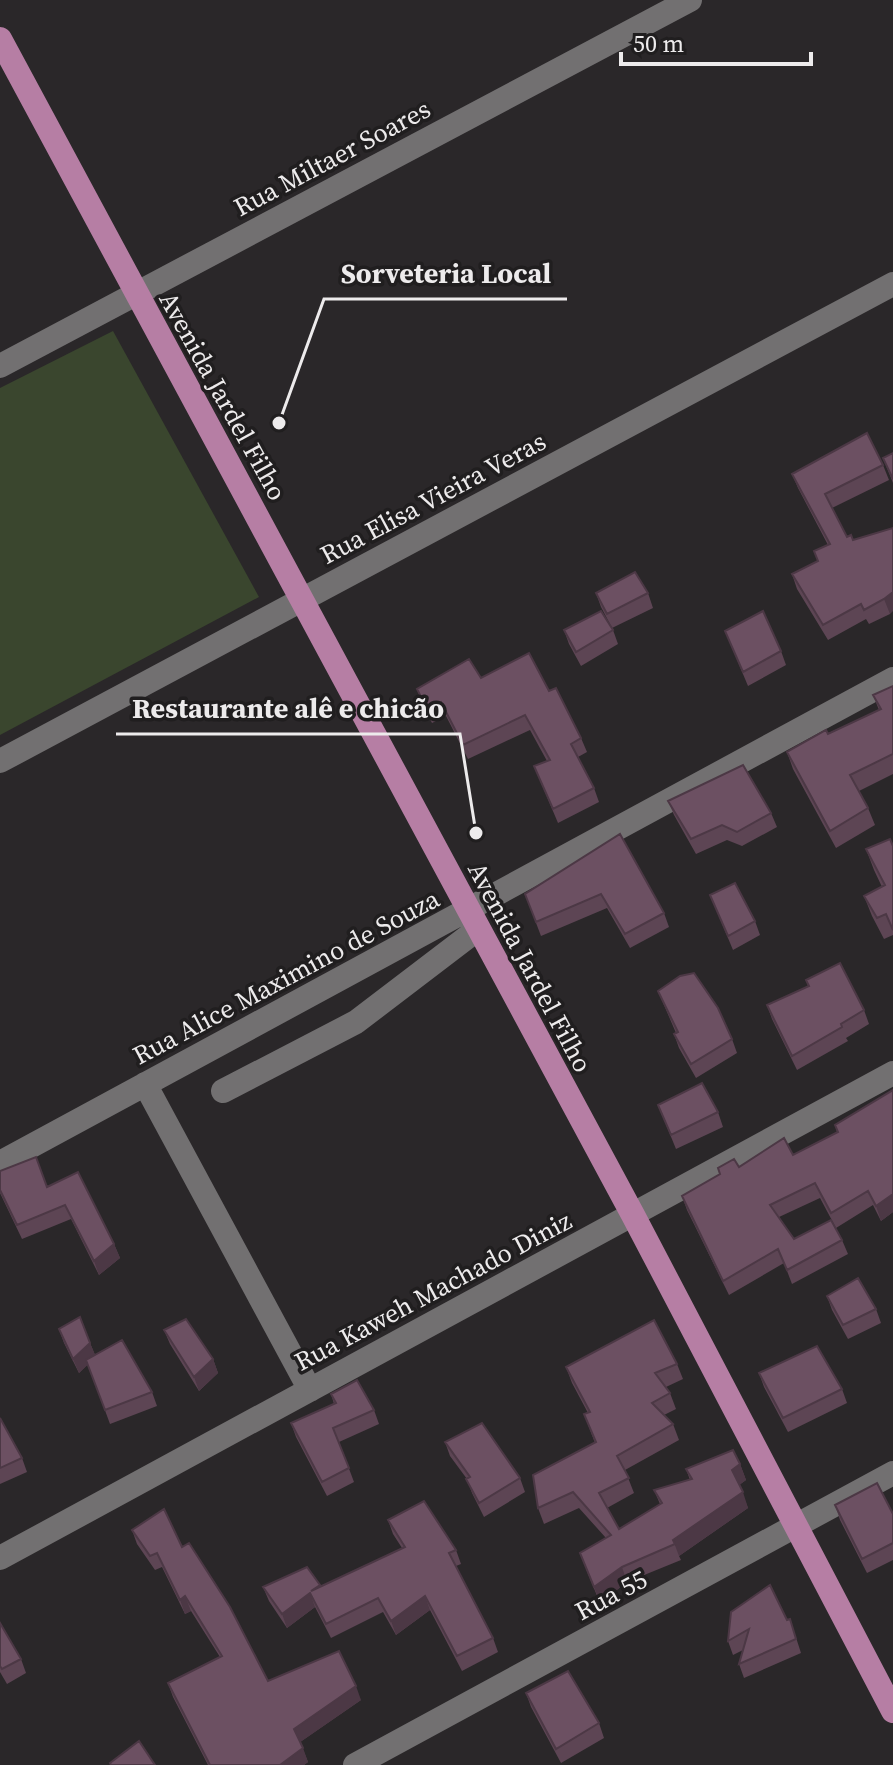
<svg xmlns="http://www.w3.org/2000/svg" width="893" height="1765" font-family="'Source Serif 4',serif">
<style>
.green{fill:#3a462e}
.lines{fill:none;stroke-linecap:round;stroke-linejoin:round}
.minor{stroke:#727071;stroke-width:24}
.major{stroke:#b67ea4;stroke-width:24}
.wall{fill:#5d4554}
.shaded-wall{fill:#4c3845}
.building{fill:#6c5062;stroke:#4c3845;stroke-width:2}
.labels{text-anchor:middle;stroke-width:7;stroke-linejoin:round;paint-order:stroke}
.street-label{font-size:26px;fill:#edebec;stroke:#201e1f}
.leader{fill:none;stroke:#edebec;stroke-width:3}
.callout-dot{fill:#edebec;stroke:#201e1f;stroke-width:3}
.callout-label{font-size:28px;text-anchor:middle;font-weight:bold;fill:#edebec;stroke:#201e1f;stroke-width:7;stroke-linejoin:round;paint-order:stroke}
</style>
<rect width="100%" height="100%" fill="#2a2729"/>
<path class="green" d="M113,331L259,597L0,735V388Z"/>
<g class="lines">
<path class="minor" d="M0,366L690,0
M0,761L893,284
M145,1084L310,1390
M223,1091L356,1022L478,929
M0,1163L893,679
M0,1558L893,1073
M355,1765L893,1473"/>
<path class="major" d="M0,39L633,1215L893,1711"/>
</g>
<path class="wall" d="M893,453V483L883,458Z
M883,465L889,480L832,508L847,537L853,540L893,528L890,614L869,624L866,619L828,640L797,589L792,574L818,561L828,545L798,488L792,474Z
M596,593H648L653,608L612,628L601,607Z
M564,630H613L618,644L581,666L569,644Z
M725,631L781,651L786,665L748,686Z
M481,678L549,691L581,738L587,752L578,757L594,788L599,802L558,823L534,766L547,761L530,730L468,759L446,716L432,723L422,703L417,689Z
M893,686V774L859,791L868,808L875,825L836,848L793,769L787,752L879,710L873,695Z
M668,801L771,813L777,827L742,846L727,840L696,854L674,815Z
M620,834L664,913L669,927L630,948L607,908L541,936L525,894Z
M893,846V935L884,939L872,916L864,896L882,887L874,870L866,849Z
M710,895L755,921L760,935L733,950Z
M806,980L864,1010L869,1024L846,1038L848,1041L797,1070L772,1019L767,1005L808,986Z
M658,991L732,1039L737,1053L696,1078L679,1048L674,1034L676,1033Z
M893,1090V1212L881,1221L873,1205L836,1228L820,1198L779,1217L794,1239L842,1240L848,1254L792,1284L784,1263L729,1295L687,1210L682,1196L739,1167L793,1155L837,1132L835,1125Z
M658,1105L718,1112L723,1127L676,1149Z
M0,1171L47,1187L114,1244L120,1258L99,1275L71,1219L22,1239L0,1193Z
M827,1296L876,1309L881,1323L848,1339L832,1310Z
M59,1329L90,1343L95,1355L152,1392L157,1406L110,1424L88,1364L79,1373L64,1343Z
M164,1330L213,1359L218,1373L199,1391L170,1344Z
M677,1364L683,1379L666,1387L670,1393L676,1409L664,1415L673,1424L679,1440L625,1470L634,1493L607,1508L619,1529L660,1504L654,1490L690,1480L686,1469L740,1464L746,1480L739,1485L748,1508L679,1556L681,1560L627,1582L600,1603L586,1569L606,1538L579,1508L544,1524L538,1508L595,1443L584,1414L588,1413L572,1383L566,1367Z
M759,1373L842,1389L847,1403L788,1432L764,1387Z
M331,1394L374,1410L379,1424L339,1442L354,1482L327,1496L296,1437L291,1423L334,1404Z
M0,1418L22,1458L27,1472L0,1484Z
M445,1442L520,1478L525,1492L484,1517L472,1493L467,1479L450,1456Z
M835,1505L893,1514V1560L867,1573L840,1520Z
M388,1520L456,1550L461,1564L456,1566L493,1638L498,1652L462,1671L430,1610L396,1635L383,1612L331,1638L315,1607L287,1628L269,1601L263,1587H321L402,1548L393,1534Z
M132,1530L182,1547L268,1681L361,1700L300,1742L308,1762L304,1765H208L173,1697L168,1683L220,1657L191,1611L185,1614L162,1567L155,1570L137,1544Z
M731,1612L787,1620L790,1619L801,1653L744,1678L739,1664L743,1650L733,1655L728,1641Z
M0,1623L21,1659L26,1673L7,1684L0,1672Z
M526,1693L599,1723L604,1738L561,1763L531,1707Z"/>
<path class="shaded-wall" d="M893,592V611L890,614L884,599Z
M893,1194V1212L881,1221L876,1206Z
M114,1244L120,1258L99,1275L94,1261Z
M90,1343L96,1357L79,1373L73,1359Z
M213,1359L218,1373L199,1391L194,1377Z
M740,1464L746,1480L738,1486L732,1470Z
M743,1492L748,1508L679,1556L673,1540Z
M622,1567L627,1582L600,1603L594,1587Z
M310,1593L315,1607L287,1628L282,1614Z
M185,1596L191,1611L185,1614L180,1600Z
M425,1596L430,1610L396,1635L391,1621Z
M356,1686L361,1700L299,1743L294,1729Z
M303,1748L308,1762L304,1765H280Z"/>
<path class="building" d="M867,433L883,465L825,494L847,537L851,535L853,540L893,528V592L884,599L864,610L861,604L823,625L792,574L818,561L814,551L830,544L792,474Z
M893,453V479L883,458Z
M635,572L648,593L607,614L596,593Z
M601,611L613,630L576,652L564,630Z
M763,611L781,651L743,672L725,631Z
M529,653L549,691L556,688L581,738L571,744L594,788L553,809L534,766L550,760L525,715L463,745L441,702L427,709L417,689L469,659L481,678Z
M893,686V754L850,775L868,808L830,831L787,752L826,730L828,734L881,709L873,695Z
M743,765L771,813L737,832L722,825L691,839L668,801Z
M620,834L664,913L625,934L601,894L536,922L525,894Z
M890,839L893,846V930L886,914L877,918L864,896L885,885L866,849Z
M735,883L755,921L728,936L710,895Z
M840,963L864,1010L841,1024L842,1027L792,1056L767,1005L809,986L806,980Z
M694,973L718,1008L732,1039L691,1064L674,1034L678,1032L658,991L680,976Z
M702,1083L718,1112L671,1135L658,1105Z
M893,1090V1194L876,1206L868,1191L831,1213L815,1183L770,1205L794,1239L831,1220L842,1240L787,1270L778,1249L723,1281L682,1196L720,1174L718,1168L734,1159L739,1167L784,1138L793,1155L838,1132L835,1125Z
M36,1157L47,1187L78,1172L114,1244L94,1261L65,1205L17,1225L0,1190V1171Z
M858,1278L876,1309L843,1325L827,1296Z
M80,1317L90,1343L73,1359L59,1329Z
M186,1319L213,1359L194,1377L164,1330Z
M654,1320L677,1364L655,1373L670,1393L652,1403L673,1424L617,1456L629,1478L599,1493L619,1529L662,1503L654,1490L692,1479L686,1469L733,1450L740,1464L732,1470L743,1492L673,1540L675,1544L622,1567L594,1587L580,1553L611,1535L573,1492L538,1508L533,1475L596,1442L584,1414L590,1412L566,1367Z
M122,1340L152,1392L105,1410L86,1360Z
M817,1346L842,1389L783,1418L759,1373Z
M357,1380L374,1410L333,1428L349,1468L322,1482L291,1423L336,1403L331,1394Z
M0,1418L22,1458L0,1468Z
M482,1423L520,1478L479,1503L466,1479L470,1477L445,1442Z
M877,1483L893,1514V1543L862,1559L835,1505Z
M424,1501L456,1550L449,1553L493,1638L457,1656L425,1596L391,1621L378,1598L326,1624L310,1593L282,1614L263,1587L307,1567L320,1585L311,1591L405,1547L388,1520Z
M164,1509L182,1547L189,1543L230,1607L268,1681L339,1651L356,1686L294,1729L303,1748L280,1765H210L168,1683L222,1656L185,1596L180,1600L157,1553L150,1556L132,1530Z
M770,1585L787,1620L790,1619L796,1639L739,1664L749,1629L728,1641L731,1612Z
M0,1623L21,1659L2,1669L0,1666Z
M568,1671L599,1723L556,1749L526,1693Z
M139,1741L155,1765H111L110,1763Z"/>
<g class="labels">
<g class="street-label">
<text transform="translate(332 158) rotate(-28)" y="9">Rua Miltaer Soares</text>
<text transform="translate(223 396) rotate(61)" y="9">Avenida Jardel Filho</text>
<text transform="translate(433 498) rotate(-28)" y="9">Rua Elisa Vieira Veras</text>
<text transform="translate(530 967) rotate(62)" y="9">Avenida Jardel Filho</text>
<text transform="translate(286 977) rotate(-28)" y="9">Rua Alice Maximino de Souza</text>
<text transform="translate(433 1291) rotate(-28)" y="9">Rua Kaweh Machado Diniz</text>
<text transform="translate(611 1595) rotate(-28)" y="9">Rua 55</text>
</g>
</g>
<path class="leader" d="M279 423L324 299H567M476 833L460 734H116"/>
<g class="callout-dot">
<circle cx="279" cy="423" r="8"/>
<circle cx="476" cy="833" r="8"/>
</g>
<g class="callout-label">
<text x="446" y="283">Sorveteria Local</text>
<text x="288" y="718">Restaurante alê e chicão</text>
</g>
<path d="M621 52v12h190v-12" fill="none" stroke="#edebec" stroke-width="4"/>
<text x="633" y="52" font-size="24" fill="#edebec" stroke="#201e1f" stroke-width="6" paint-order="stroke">50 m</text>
</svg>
